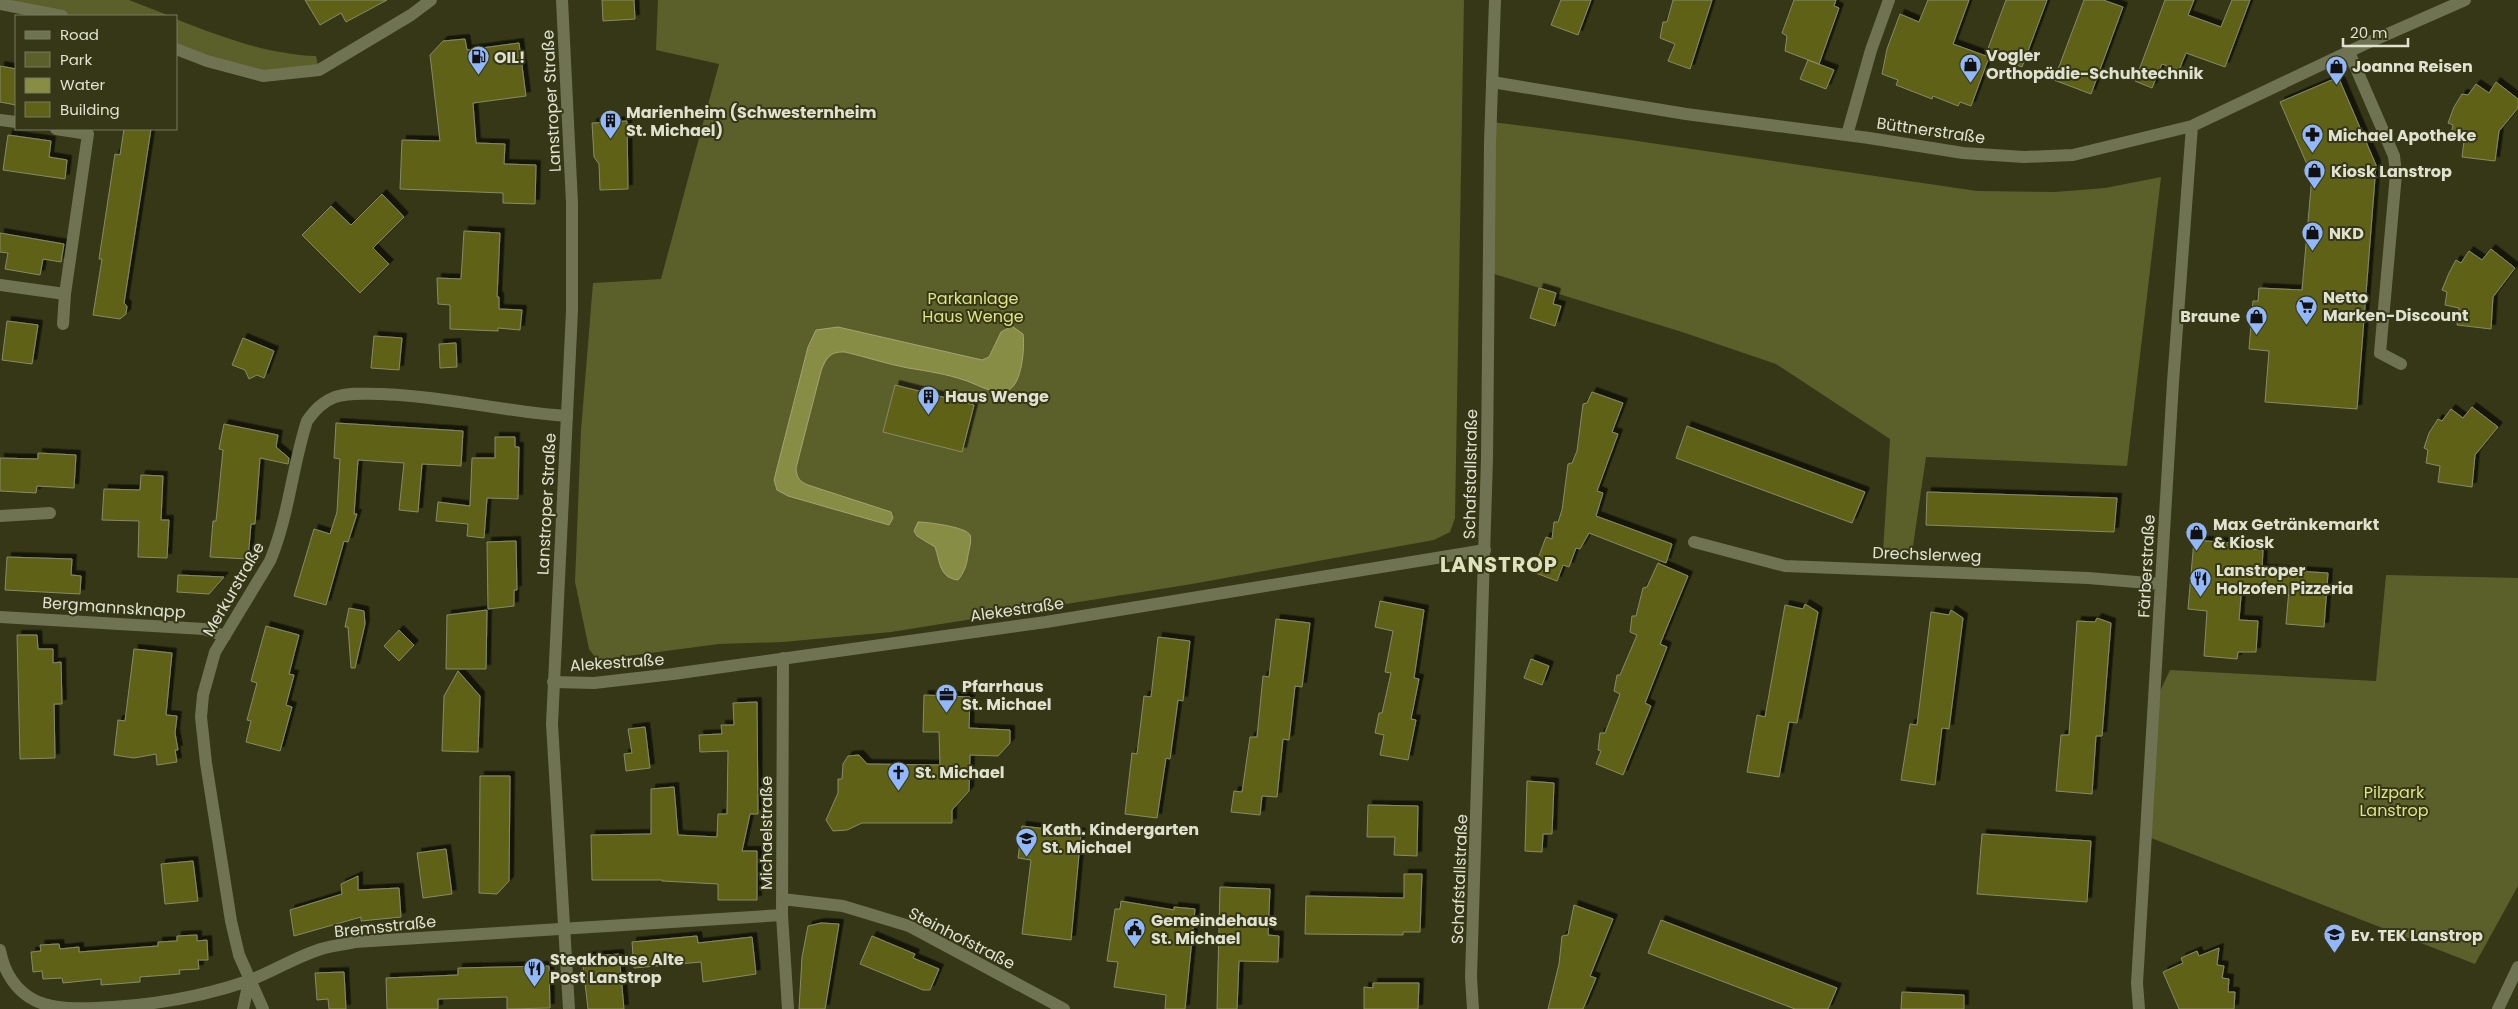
<svg xmlns="http://www.w3.org/2000/svg" width="2518" height="1009" font-family="Poppins,sans-serif">
<style>
.green{fill:#5b5f2a}
.water{fill:#888d46;stroke:#a2a66f}
.building{fill:#5e6217;stroke:#878a67;filter:url(#shadow)}
.lines{fill:none;stroke-linecap:round;stroke-linejoin:round}
.minor{stroke:#707351;stroke-width:12}
.tertiary{stroke:#707351;stroke-width:12}
.secondary{stroke:#707351;stroke-width:12}
.labels{text-anchor:middle;stroke-width:4;stroke-linejoin:round;paint-order:stroke}
.poi-label{font-size:16px;font-weight:bold;fill:#e0e2cf;stroke:#353717;text-anchor:start}
.street-label{font-size:16px;fill:#e0e2cf;stroke:#353717}
.park-label{font-size:16px;fill:#dee581;stroke:#353717}
.district-label{font-size:21px;font-weight:bold;letter-spacing:1px;fill:#dfe3bd;stroke:#353717}
</style>
<defs>
<filter id="shadow"><feDropShadow dx="4.5" dy="-4.5" stdDeviation="0" flood-color="#0009"/></filter>
</defs>
<rect width="100%" height="100%" fill="#353717"/>
<path class="green" d="M0,0H129L170,16H62Z
M658,0H1464L1455,518L1450,532L1434,540L1192,584L891,632L783,642L719,644L597,660L589,649L575,582L581,430L593,283L661,279L719,64L656,50Z
M176,19C221,37 267,54 316,56L319,70L263,76L176,49Z
M1492,122L1617,138L1977,191L2055,192L2105,188L2161,177L2127,466L1926,457L1912,553L1883,552L1890,439L1776,364L1682,332L1494,274Z
M2386,575L2518,578V886L2475,964L2146,836L2154,704L2170,670L2376,681Z"/>
<path class="water" d="M1012,326L1023,334C1025,347 1022,385 1008,390C995,396 977,384 964,380C946,374 927,371 908,368C887,364 866,357 845,352C830,351 826,358 821,371L796,468C797,478 799,481 808,485L891,512L893,518L889,525L788,496L777,490L774,480L808,347L816,330L838,327L982,360L989,357L1001,332Z
M918,522C927,522 967,527 970,535C972,540 969,550 968,555C967,564 964,573 958,580C939,578 940,561 935,547L917,536L914,531Z"/>
<path class="building" d="M305,0H387L346,22L341,13L320,25Z
M602,0H634L635,19L603,21Z
M1561,0H1591L1578,35L1551,25Z
M1673,0H1712L1690,69L1668,61L1675,44L1660,38L1663,22H1667Z
M1794,0H1836L1834,6L1839,8L1819,64L1785,51L1787,36L1782,33Z
M1928,0H1969L1953,44L1989,57L1971,106L1960,102L1958,106L1933,96L1932,99L1896,85L1898,80L1882,74L1887,49L1900,14L1919,22Z
M2006,0H2047L2022,67L1986,54Z
M2084,0H2103L2123,7L2091,94L2054,80Z
M2165,0H2194L2188,15L2221,27L2232,0H2250L2225,67L2186,53L2179,70L2162,64L2152,88L2135,81Z
M465,39L467,50L519,43L526,96L473,103L476,143L505,144L504,164L536,165L535,204L503,203V193L400,189L402,140L440,141L430,55L443,41Z
M1808,60L1834,70L1826,89L1800,79Z
M0,66L16,69V105L0,102Z
M2334,79L2340,81L2376,165L2357,409L2265,402L2269,351L2249,349L2253,301H2258L2259,288L2302,290L2312,176L2280,102Z
M2496,82L2518,99V108L2499,131L2495,161L2462,157L2464,141L2450,139L2453,125L2448,123L2454,107L2462,94L2468,95L2476,84L2489,93Z
M627,121L628,189L600,190L599,164L594,157L592,123Z
M124,129H151L124,303L127,306L126,314L120,319L93,315L102,259H99L115,154L120,155Z
M8,135L51,141L49,157L67,160L65,179L3,170Z
M382,194L404,217L373,248L389,264L360,293L302,235L331,206L351,225Z
M464,231L500,233L497,297H499V309L522,310L520,330L498,328V331L450,329V305L438,304L437,278L461,279Z
M0,233L64,244L61,262L43,259L40,275L5,269L8,253L0,252Z
M2491,249L2515,268L2493,297L2491,329L2457,325L2459,308L2445,305L2447,292L2442,290L2449,273L2456,260L2461,263L2469,251L2482,260Z
M1539,288L1556,293L1553,304L1561,306L1555,326L1530,318Z
M7,321L38,325L32,364L2,360Z
M374,336L402,338L399,370L371,368Z
M243,338L274,351L264,378L257,375L249,379L245,370L232,365Z
M456,343L457,367L440,368L439,344Z
M895,385L974,405L962,452L883,432Z
M1592,392L1623,403L1612,432L1618,434L1597,491L1603,493L1596,516L1672,544L1666,563L1589,533L1580,549L1576,548L1569,567L1563,565L1557,581L1533,572L1546,537L1552,539L1554,522H1558L1562,510L1568,464L1572,463L1577,451L1583,404L1587,403Z
M2472,407L2498,427L2475,455L2472,487L2438,482L2440,466L2426,463L2428,450L2424,448L2429,433L2438,419L2442,421L2451,409L2463,418Z
M336,423L463,431L461,466L422,464L418,512L399,510L404,463L358,460L354,514H357L348,542L344,541L326,605L294,596L314,529L330,534L337,512L340,459L334,458Z
M224,424L278,435L276,447L289,458L288,464L260,458L255,524H251L248,559L210,557L213,521H216L223,450L219,449Z
M1687,426L1865,492L1852,523L1676,458Z
M495,437H515V447H519L518,499L487,498L484,538L467,536L468,524L436,521L438,502L470,506L472,458H495Z
M38,453L76,455L74,488L37,486L36,493L0,491V458L38,459Z
M141,475L163,476L161,520H169L167,558L138,557L139,521L102,520L104,489L140,490Z
M1927,492L2117,498L2114,532L1926,525Z
M2194,540L2245,544L2244,548L2263,550L2262,569L2328,573L2324,627L2286,624L2289,589L2242,585L2239,620L2258,621L2256,652H2238L2237,659L2204,656L2207,611L2188,609Z
M516,541L517,590H514V606L488,609L487,542Z
M7,557L72,559L71,575L81,576L80,594L5,590Z
M1658,563L1688,576L1660,644L1667,647L1645,703L1651,706L1623,775L1596,764L1601,751L1598,750L1600,733H1605L1620,694L1614,691L1617,675H1620L1637,635L1630,632L1632,616H1636L1643,588L1647,587Z
M178,575L224,577L209,594L177,592Z
M1380,601L1424,610L1414,678L1419,679L1411,719L1416,720L1408,760L1380,755L1384,735L1375,733L1379,713H1382L1391,673L1385,672L1393,631L1375,627Z
M1805,604L1818,612L1797,723L1789,722L1779,777L1747,772L1757,715L1765,717L1785,605L1803,609Z
M349,608L364,611L365,624L355,668H351L348,627H345Z
M487,610L486,669H446L447,615Z
M1951,610L1963,618L1949,729L1942,728L1935,785L1901,780L1910,724L1917,725L1931,612L1949,615Z
M2097,618L2111,623L2102,736H2096L2092,794L2056,791L2061,735H2069L2077,621L2095,622Z
M1276,619L1310,623L1302,687L1295,686L1289,740L1283,739L1277,797L1262,796L1260,815L1231,812L1234,791L1242,792L1250,737H1257L1263,676L1269,677Z
M266,626L299,635L289,674L294,675L286,705L292,707L280,751L246,742L251,721L247,720L257,683L251,681Z
M399,630L414,645L399,661L384,646Z
M17,635H37L38,649H53V663L61,662L62,704H54L55,758L20,759Z
M1158,637L1190,641L1183,701L1178,700L1170,759L1166,758L1157,818L1125,814L1132,753L1137,754L1144,696L1151,697Z
M134,649L172,653L166,715L177,716L175,733L178,750H175L177,762L157,765L156,754L134,758L114,755L118,720L125,721Z
M1531,659L1549,666L1542,685L1524,678Z
M458,671L480,696L478,752L442,751L444,696Z
M924,695L970,697L969,728L1010,730V743L998,756L970,755L969,791L952,810V823H862L847,830L833,831L826,820L838,793V779H842L843,764L848,756L859,755L867,764L940,765L939,732H923Z
M757,702L758,814H750L742,851H757V900H718V884L662,881V880H592L591,835L651,834V789L674,787L678,835L717,837L718,814H727L728,751L700,752L699,735L722,734L721,725H734L733,703Z
M645,727L650,768L626,771L624,754L632,753L628,729Z
M480,776H510L509,881L497,894L479,893Z
M1527,781L1554,783L1552,834H1543L1542,852L1525,851Z
M1368,805L1418,806L1417,856L1394,855L1395,837H1367Z
M1022,826L1081,833L1071,940L1022,934L1031,860L1018,858Z
M1982,834L2091,841L2087,902L1977,894Z
M446,849L452,894L423,898L417,853Z
M193,861L198,901L165,904L161,864Z
M1404,874H1422L1420,932H1403V935L1305,934L1306,896L1404,898Z
M358,876V890L399,888L401,917L361,921V917L294,936L290,910L342,894L341,884Z
M1220,887L1270,889L1268,935L1279,936L1278,962L1239,961L1237,1009H1217Z
M1121,901L1174,910V907L1195,909L1185,1009H1165L1166,995L1114,987L1118,962L1107,961L1115,909H1120Z
M1574,905L1613,919L1590,976L1596,978L1583,1009H1548L1559,964L1562,936L1568,935Z
M1661,920L1837,988L1828,1009H1795L1648,953Z
M821,923L839,924L825,1009H799L802,957L808,926Z
M197,935V941L207,940L208,960H198L199,969L179,970L180,974L140,977V982L101,985V979L63,983L62,978L43,979L42,971L33,972L31,952L41,951L40,945L59,944L60,949L79,947V952L158,946V942L177,941V936Z
M697,936L698,943L752,937L756,974L703,982L701,962L634,968L632,942Z
M872,936L915,954L913,958L939,969L930,990H923L860,964Z
M2219,948L2217,965L2224,966L2222,978L2229,979L2228,992H2235L2234,1009H2179L2163,972L2183,963L2181,958L2197,951L2199,956Z
M619,954L624,1009H588L582,957Z
M549,966L550,1008L507,1009V997L438,999V1009H387L386,978L458,975V968Z
M344,972L346,1009H329L328,999L317,1000L315,973Z
M1373,983H1419L1418,1009H1364V987L1373,988Z
M1902,992L1964,995V1009H1901Z"/>
<g class="lines">
<path class="minor" d="M2349,52L2394,156L2396,174L2380,353L2401,364
M1492,82L1686,114L1869,138L1963,153L2024,157L2073,155L2192,126L2365,44L2465,0
M0,120L16,122
M56,129L88,134L65,294L63,324
M1847,135L1871,50L1889,0
M0,285L65,294
M0,516L50,513
M1694,542L1785,566L2088,578L2161,584
M0,617L204,629L225,636
M783,658L782,915L788,1009
M553,682L594,683L673,674L1046,622L1485,550
M782,899L843,906L909,926L1064,1009
M0,950C4,972 16,991 36,1001C54,1009 76,1009 96,1008C148,1006 198,998 248,981C272,972 294,958 318,950C329,946 343,945 355,942L782,915
M243,1009L249,981
M263,1009L239,955L231,921L206,763L201,717L203,695L215,652L270,561C289,516 292,467 307,421C315,410 322,402 335,397C350,392 366,394 381,394C444,396 505,412 567,416
M2139,1009L2137,983L2173,382L2192,126
M2498,1009L2518,967"/>
<path class="tertiary" d="M562,0L572,203V311L552,724L569,1009
M1473,1009L1471,977L1487,458L1490,143L1495,0"/>
<path class="secondary" d="M0,4L62,16
M176,49L207,61L263,76L319,70L411,15L431,0"/>
</g>
<defs>
<symbol id="fuel-pin" viewBox="-11 -11 22 30"><path d="M0 17L-7.5 6A9.5 9.5 0 1 1 7.5 6Z" fill="#91b8fd" stroke="#353717"/><path d="M-5.5-6h7V0h2V4h1.3V-2.5L3-4.5l.8-.8L6-3V5H2.5V1h-1V6h-7ZM-4.2-4.7v3.2H.2V-4.7Z" fill="#111"/></symbol>
<symbol id="shop-pin" viewBox="-11 -11 22 30"><path d="M0 17L-7.5 6A9.5 9.5 0 1 1 7.5 6Z" fill="#91b8fd" stroke="#353717"/><path d="M-5-2.5h2.3a2.7 3.5 0 0 1 5.4 0H5L5.5 6h-11ZM-1.5-2.5h3a1.5 2.3 0 0 0-3 0Z" fill="#111"/></symbol>
<symbol id="building-pin" viewBox="-11 -11 22 30"><path d="M0 17L-7.5 6A9.5 9.5 0 1 1 7.5 6Z" fill="#91b8fd" stroke="#353717"/><path d="M-4-6H4V6H1V3H-1V6H-4ZM-2.5-4.3h1.7v1.8h-1.7ZM.8-4.3h1.7v1.8H.8ZM-2.5-1h1.7V.8h-1.7ZM.8-1h1.7V.8H.8Z" fill="#111"/></symbol>
<symbol id="pharmacy-pin" viewBox="-11 -11 22 30"><path d="M0 17L-7.5 6A9.5 9.5 0 1 1 7.5 6Z" fill="#91b8fd" stroke="#353717"/><path d="M-2-6h4v4h4v4h-4v4h-4v-4h-4v-4h4Z" fill="#111"/></symbol>
<symbol id="supermarket-pin" viewBox="-11 -11 22 30"><path d="M0 17L-7.5 6A9.5 9.5 0 1 1 7.5 6Z" fill="#91b8fd" stroke="#353717"/><path d="M-6-5.5h2.5l.6 2H6L4.5 2H-2.5L-4.4-4H-6ZM-1.5 3.2a1.3 1.3 0 1 0 .1 0ZM3 3.2a1.3 1.3 0 1 0 .1 0Z" fill="#111"/></symbol>
<symbol id="restaurant-pin" viewBox="-11 -11 22 30"><path d="M0 17L-7.5 6A9.5 9.5 0 1 1 7.5 6Z" fill="#91b8fd" stroke="#353717"/><path d="M-5-6h1v4h1v-4h1v4h1v-4h1v5L-1.5 .5V6h-2V.5L-5-1ZM5-6V6H3V1.5H1.5Q1.5-4 5-6Z" fill="#111"/></symbol>
<symbol id="office-pin" viewBox="-11 -11 22 30"><path d="M0 17L-7.5 6A9.5 9.5 0 1 1 7.5 6Z" fill="#91b8fd" stroke="#353717"/><path d="M-6-3h4V-5.5h4V-3h4V5H-6ZM-1-4.5V-3h2v-1.5ZM-6 0V1H6V0Z" fill="#111"/></symbol>
<symbol id="church-pin" viewBox="-11 -11 22 30"><path d="M0 17L-7.5 6A9.5 9.5 0 1 1 7.5 6Z" fill="#91b8fd" stroke="#353717"/><path d="M-1.2-6h2.4v3.5h3.3v2.4h-3.3V6h-2.4V-.1h-3.3v-2.4h3.3Z" fill="#111"/></symbol>
<symbol id="school-pin" viewBox="-11 -11 22 30"><path d="M0 17L-7.5 6A9.5 9.5 0 1 1 7.5 6Z" fill="#91b8fd" stroke="#353717"/><path d="M0-5L7-2L0 1L-7-2ZM-4 1L0 2.5L4 1V4Q0 6-4 4Z" fill="#111"/></symbol>
<symbol id="civic-pin" viewBox="-11 -11 22 30"><path d="M0 17L-7.5 6A9.5 9.5 0 1 1 7.5 6Z" fill="#91b8fd" stroke="#353717"/><path d="M-.6-6.5H3V-4.5H.6V-3L4-1V1h2V6H-6V1h2V-1L-.6-3ZM-1.2 2.5V6h2.4V2.5Z" fill="#111"/></symbol>
</defs>
<g fill-rule="evenodd">
<use href="#fuel-pin" x="466" y="44" width="25" height="34"/>
<use href="#shop-pin" x="1958" y="52" width="25" height="34"/>
<use href="#shop-pin" x="2324" y="54" width="25" height="34"/>
<use href="#building-pin" x="598" y="108" width="25" height="34"/>
<use href="#pharmacy-pin" x="2300" y="122" width="25" height="34"/>
<use href="#shop-pin" x="2302" y="158" width="25" height="34"/>
<use href="#shop-pin" x="2300" y="220" width="25" height="34"/>
<use href="#supermarket-pin" x="2294" y="294" width="25" height="34"/>
<use href="#shop-pin" x="2244" y="304" width="25" height="34"/>
<use href="#building-pin" x="916" y="384" width="25" height="34"/>
<use href="#shop-pin" x="2184" y="520" width="25" height="34"/>
<use href="#restaurant-pin" x="2188" y="566" width="25" height="34"/>
<use href="#office-pin" x="934" y="682" width="25" height="34"/>
<use href="#church-pin" x="886" y="760" width="25" height="34"/>
<use href="#school-pin" x="1014" y="826" width="25" height="34"/>
<use href="#civic-pin" x="1122" y="916" width="25" height="34"/>
<use href="#school-pin" x="2322" y="922" width="25" height="34"/>
<use href="#restaurant-pin" x="522" y="956" width="25" height="34"/>
</g>
<g class="labels">
<g class="poi-label">
<text x="1986" y="61">Vogler<tspan x="1986" dy="18">Orthopädie-Schuhtechnik</tspan></text>
<text x="494" y="63">OIL!</text>
<text x="2352" y="72">Joanna Reisen</text>
<text x="626" y="118">Marienheim (Schwesternheim<tspan x="626" dy="18">St. Michael)</tspan></text>
<text x="2328" y="141">Michael Apotheke</text>
<text x="2331" y="177">Kiosk Lanstrop</text>
<text x="2329" y="239">NKD</text>
<text x="2323" y="303">Netto<tspan x="2323" dy="18">Marken-Discount</tspan></text>
<text x="2240" y="322" text-anchor="end">Braune</text>
<text x="945" y="402">Haus Wenge</text>
<text x="2213" y="530">Max Getränkemarkt<tspan x="2213" dy="18">&amp; Kiosk</tspan></text>
<text x="2216" y="576">Lanstroper<tspan x="2216" dy="18">Holzofen Pizzeria</tspan></text>
<text x="962" y="692">Pfarrhaus<tspan x="962" dy="18">St. Michael</tspan></text>
<text x="915" y="778">St. Michael</text>
<text x="1042" y="835">Kath. Kindergarten<tspan x="1042" dy="18">St. Michael</tspan></text>
<text x="1151" y="926">Gemeindehaus<tspan x="1151" dy="18">St. Michael</tspan></text>
<text x="2351" y="941">Ev. TEK Lanstrop</text>
<text x="550" y="965">Steakhouse Alte<tspan x="550" dy="18">Post Lanstrop</tspan></text>
</g>
<g class="street-label">
<text transform="translate(551 101) rotate(-93)" y="6">Lanstroper Straße</text>
<text transform="translate(1931 130) rotate(8)" y="6">Büttnerstraße</text>
<text transform="translate(1470 474) rotate(-89)" y="6">Schafstallstraße</text>
<text transform="translate(546 504) rotate(-87)" y="6">Lanstroper Straße</text>
<text transform="translate(1927 554) rotate(2)" y="6">Drechslerweg</text>
<text transform="translate(2146 566) rotate(-87)" y="6">Färberstraße</text>
<text transform="translate(233 589) rotate(-60)" y="6">Merkurstraße</text>
<text transform="translate(114 607) rotate(4)" y="6">Bergmannsknapp</text>
<text transform="translate(1017 609) rotate(-8)" y="6">Alekestraße</text>
<text transform="translate(617 662) rotate(-4)" y="6">Alekestraße</text>
<text transform="translate(766 833) rotate(-90)" y="6">Michaelstraße</text>
<text transform="translate(1459 879) rotate(-88)" y="6">Schafstallstraße</text>
<text transform="translate(385 926) rotate(-6)" y="6">Bremsstraße</text>
<text transform="translate(962 938) rotate(27)" y="6">Steinhofstraße</text>
</g>
<g class="park-label">
<text x="973" y="304">Parkanlage<tspan x="973" dy="18">Haus Wenge</tspan></text>
<text x="2394" y="798">Pilzpark<tspan x="2394" dy="18">Lanstrop</tspan></text>
</g>
<g class="district-label">
<text x="1499" y="572">LANSTROP</text>
</g>
</g>
<rect x="15" y="15" width="162" height="115" fill="#353717" stroke="#797b61"/>
<rect x="25" y="31" width="25" height="8" fill="#707351" stroke="#797b61"/>
<text x="60" y="40" font-size="15" fill="#e0e2cf">Road</text>
<rect x="25" y="52" width="25" height="15" fill="#5b5f2a" stroke="#797b61"/>
<text x="60" y="65" font-size="15" fill="#e0e2cf">Park</text>
<rect x="25" y="78" width="25" height="15" fill="#888d46" stroke="#797b61"/>
<text x="60" y="90" font-size="15" fill="#e0e2cf">Water</text>
<rect x="25" y="102" width="25" height="15" fill="#5e6217" stroke="#797b61"/>
<text x="60" y="115" font-size="15" fill="#e0e2cf">Building</text>
<path d="M2343 38v8h65v-8" fill="none" stroke="#e0e2cf" stroke-width="2.5"/>
<text x="2350" y="38" font-size="15" fill="#e0e2cf" stroke="#353717" stroke-width="4" paint-order="stroke">20 m</text>
</svg>
